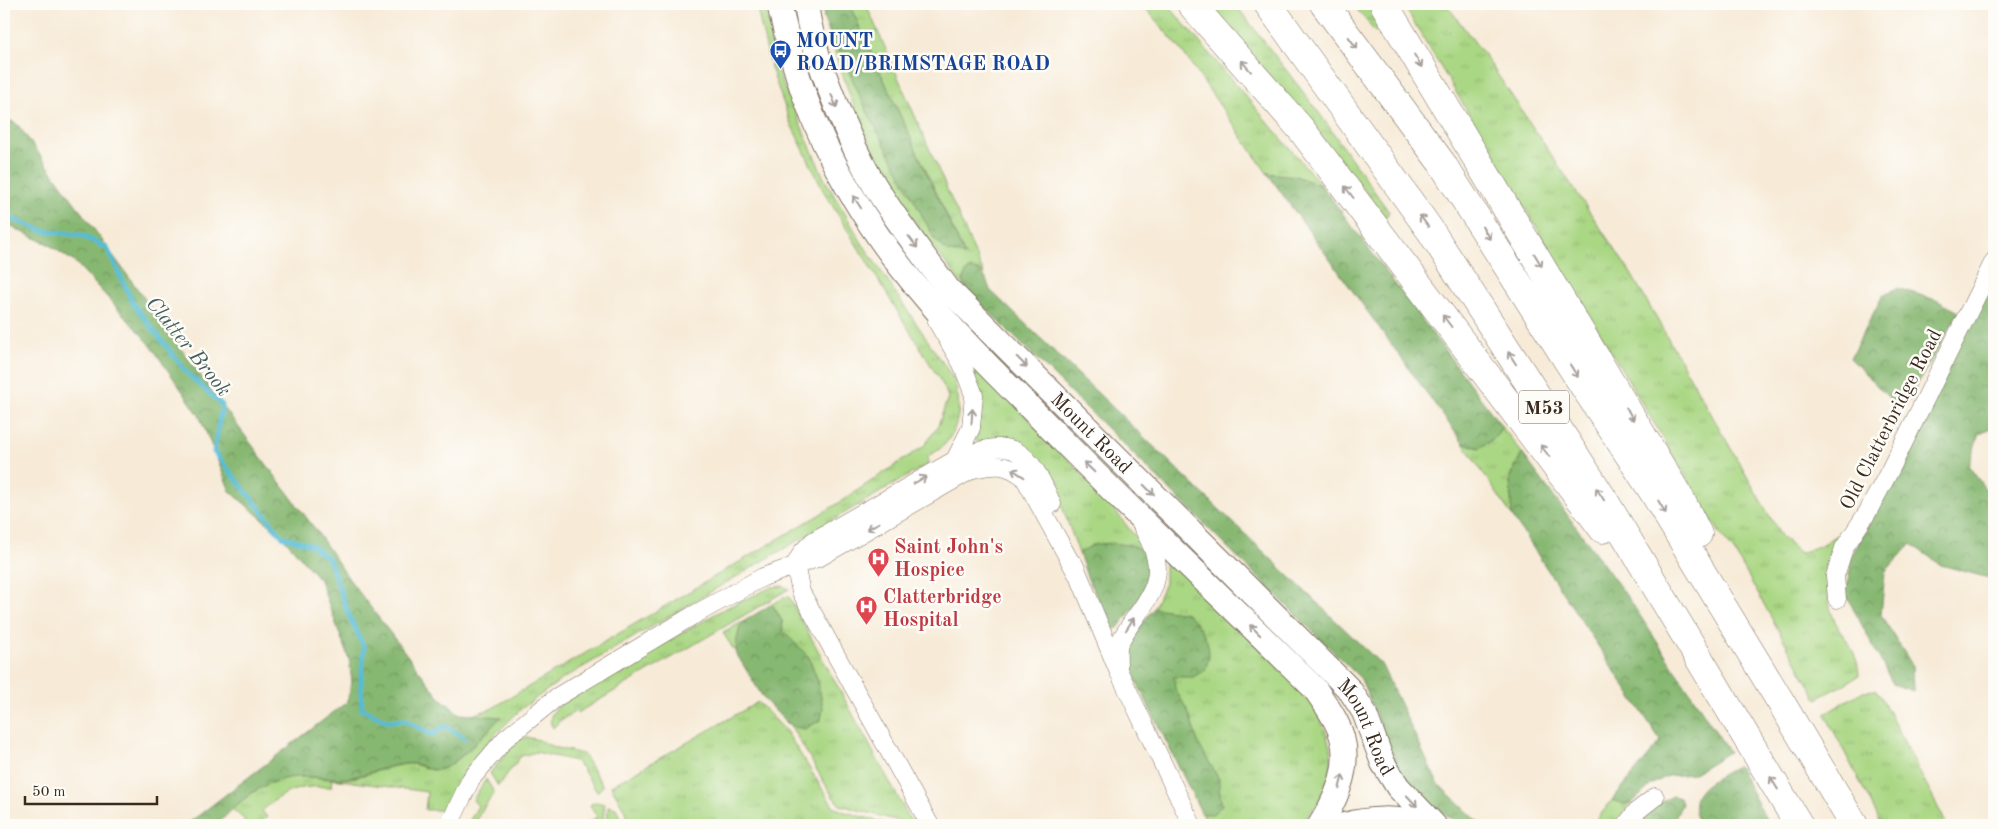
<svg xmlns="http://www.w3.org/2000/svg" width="1998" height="829" font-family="'Old Standard TT',serif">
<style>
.grass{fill:url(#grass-tufts);stroke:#728051}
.forest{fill:url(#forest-crowns);stroke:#617148}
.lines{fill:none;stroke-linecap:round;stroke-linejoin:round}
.stream{stroke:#56bcd5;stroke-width:5}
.minor-casing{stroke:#7d6e5f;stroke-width:19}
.secondary-casing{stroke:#7d6e5f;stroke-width:26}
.motorway-casing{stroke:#7d6e5f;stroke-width:29}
.minor{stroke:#fff;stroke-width:18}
.secondary{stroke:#fff;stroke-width:24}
.motorway{stroke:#fff;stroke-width:28}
.oneway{stroke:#a79f9a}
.labels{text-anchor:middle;stroke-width:5;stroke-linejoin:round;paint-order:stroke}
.shield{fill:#fdfcf7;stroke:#75695f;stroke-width:1}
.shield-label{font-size:19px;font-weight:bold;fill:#3b2a1e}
.transit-label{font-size:20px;font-weight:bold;fill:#164399;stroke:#fdfcf7;text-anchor:start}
.street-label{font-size:20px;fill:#3b2a1e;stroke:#fdfcf7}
.health-label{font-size:20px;font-weight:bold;fill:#be3a42;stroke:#fdfcf7;text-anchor:start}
.water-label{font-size:21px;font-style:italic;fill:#445d5e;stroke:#fdfcf7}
</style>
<defs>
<pattern id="grass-tufts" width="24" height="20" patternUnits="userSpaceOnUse" patternTransform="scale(1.25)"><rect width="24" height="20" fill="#aad784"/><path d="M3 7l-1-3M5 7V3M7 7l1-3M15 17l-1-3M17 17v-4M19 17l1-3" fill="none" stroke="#93b972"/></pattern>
<pattern id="forest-crowns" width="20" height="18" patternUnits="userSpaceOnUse" patternTransform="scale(1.25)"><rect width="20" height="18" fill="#87b872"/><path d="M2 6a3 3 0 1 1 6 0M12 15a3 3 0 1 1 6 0" fill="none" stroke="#70965d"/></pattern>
</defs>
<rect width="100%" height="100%" fill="#fdfcf7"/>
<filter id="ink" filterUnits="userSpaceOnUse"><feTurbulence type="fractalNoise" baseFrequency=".02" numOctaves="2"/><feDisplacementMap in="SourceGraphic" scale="10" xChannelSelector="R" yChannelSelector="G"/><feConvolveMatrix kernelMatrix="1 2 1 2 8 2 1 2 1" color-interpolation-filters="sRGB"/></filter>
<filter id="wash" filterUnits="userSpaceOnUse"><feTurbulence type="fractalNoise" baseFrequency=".0096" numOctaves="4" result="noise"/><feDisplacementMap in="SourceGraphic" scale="20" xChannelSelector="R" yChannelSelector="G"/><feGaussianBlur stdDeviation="1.12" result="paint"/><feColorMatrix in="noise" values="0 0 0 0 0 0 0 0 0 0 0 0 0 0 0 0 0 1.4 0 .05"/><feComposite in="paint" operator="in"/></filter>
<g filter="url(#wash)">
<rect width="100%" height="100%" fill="#f7ebd8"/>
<path class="grass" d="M756,4H764L776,55L773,60L769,61Z
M849,4H866L984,274L977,270L963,279L967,290C944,261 920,232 901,201C865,145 844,81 824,18L868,113L965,255Z
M1142,4H1167L1322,186L1295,176L1267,173L1182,51Z
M1207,4H1235L1317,110L1389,212L1386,217L1319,134Z
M1353,4H1371L1385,25L1375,32Z
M1403,4H1446L1485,56L1630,272L1781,536L1800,553L1819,546L1840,533C1830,565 1820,596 1838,627C1849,645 1858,654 1859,676L1817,699L1734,551L1721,535Z
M774,64L824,178L862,243L953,378C962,400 961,426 944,445C940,450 933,453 928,456V464L561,680L521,709L494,736L463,775L454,794L441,810H425L427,792L332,779L331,787C301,785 284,790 262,811L267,817L259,825H244L242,823L245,820L232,809C250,793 273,776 299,777C317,777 334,781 352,778C371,774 388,766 407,764C422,763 426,773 443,768C459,763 488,730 500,718L472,715L491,709L834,506L924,446L938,426L948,397L943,385L824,192L790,122L770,65Z
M964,353L1103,495L1137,539L1145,552L1130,545H1093L1079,553L1063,509L1049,481L992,442H978L975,440L979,429Z
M1502,427L1522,453L1510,477L1512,516L1463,443L1479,448L1493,439Z
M1165,557L1272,660L1314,705L1326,732L1332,756L1329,778L1317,805L1300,825H1208L1130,668V648L1139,628L1154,608L1165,583Z
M783,586L789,589L577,713L576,711L561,720L553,728C544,714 561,704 572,697L722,610L772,587Z
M787,596L789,597L913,825L840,805L833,797L792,728L783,719L794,727L823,708L818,682L809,657L783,631L782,621L772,604Z
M746,620C737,630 737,640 736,653L723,633Z
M1876,690L1880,695L1947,825H1882L1825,714L1863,691Z
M758,702L786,731L833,806L842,811L893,825H631L623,807L611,786Z
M526,737L539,740L553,747L583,754L603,786L597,792L582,768L575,761L536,752L521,756L498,786L490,773L517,741Z
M486,779L494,792L479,815L476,825H467L478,806L473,800Z
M1612,800L1624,804L1633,802L1613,825H1600L1595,822Z
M595,802L605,804L602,825H584L597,817L590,805Z
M608,806L616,808L623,825H607Z
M351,820H375L412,825H324Z"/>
<path class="forest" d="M822,4H849L965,256L947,251L935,240L868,113L824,18Z
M4,117L18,125L222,405L318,533L349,579L439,697L460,714L501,717C488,730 459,762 444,768C428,773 427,767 415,764C412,763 407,764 404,764C386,766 370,774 352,777C333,781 314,775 296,777C262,780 238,802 217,825H186L347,702L352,682L349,659L320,580L282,536L230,491L199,415L149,343L76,263L48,244L18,230L4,221Z
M1267,173L1295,176L1322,186L1502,427L1493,439L1479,448L1463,443Z
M971,269C984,270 986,279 990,290L1381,664L1438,784L1482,825H1460L1409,787L1395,761L1361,679L967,290L963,279L967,271Z
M1994,276V426L1980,433L1968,465L1994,501V573L1989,578L1941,565L1911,544L1885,572L1881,615L1912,665L1913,691L1893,684L1846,595L1852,556Z
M1897,288L1936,300L1959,312L1902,411L1850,358L1883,295Z
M1522,453L1631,602L1729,752L1693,774L1668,776L1652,784L1633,802L1624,804L1612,800L1661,741L1512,516L1510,477Z
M1110,543L1130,545L1145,552C1158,584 1135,604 1118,628L1113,629L1088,579L1079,553L1093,545Z
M772,604L782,621L783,631L809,657L818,682L823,708L821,720L805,729L794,727L783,719L764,699L736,653L737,640L740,626L746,620Z
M1154,608L1187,613C1204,633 1215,643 1205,670L1193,677H1174L1175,689L1188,711L1199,745L1219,779V790L1222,805L1213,814H1202L1130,668C1131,639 1137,631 1154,608Z
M1738,766L1769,825H1700C1682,790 1712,781 1738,766Z
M1673,796L1680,798L1682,804L1671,825H1639L1661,802Z"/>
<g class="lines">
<path class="stream" d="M4,207L10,218L44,231L81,235L107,248L134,305L188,374L222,405L214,452L282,536L311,545L329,559L349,616L364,647L361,683L362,709L387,721L405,720L432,735L445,726L464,738"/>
</g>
</g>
<g filter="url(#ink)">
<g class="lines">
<defs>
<path id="minor" d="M937,322L962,364L974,395L971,428L955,460
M1074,564L1118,670L1192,825
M795,565L803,551L813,541L955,460C1014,435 1028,448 1052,504
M795,565L801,592L930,825
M1837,599L1835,576L1844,548L1867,513L1889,472L1994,261
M1118,667C1118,660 1117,650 1119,644C1131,616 1163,593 1156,560C1154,547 1147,536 1141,524
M449,825L471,779L505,739L557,697L692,616L763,577L820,557L973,469C995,464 1006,463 1024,477L1077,574
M1626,825L1637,811L1655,797"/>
<g id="secondary">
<path d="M779,4C786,34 793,64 804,94C828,162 869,229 915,285C960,340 1012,389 1062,440C1145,524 1231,606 1315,689C1325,704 1337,719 1342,737C1351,768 1336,800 1320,825"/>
<path id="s1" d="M806,4C809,27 816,52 824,74C838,112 854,151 875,186C897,222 923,255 948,289L1350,690L1364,712L1383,763L1398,787L1434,825"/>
<path d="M1344,825C1369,818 1398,817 1423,825"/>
</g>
<path id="motorway" d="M1191,4L1301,129L1603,529
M1268,4L1430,230L1604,500L1799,825
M1324,4L1441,162L1583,385L1652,490L1785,709L1854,825
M1384,4L1681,500L1698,534"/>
</defs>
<use href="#minor" class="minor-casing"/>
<use href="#secondary" class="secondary-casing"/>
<use href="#motorway" class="motorway-casing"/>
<use href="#minor" class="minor"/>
<use href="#secondary" class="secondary"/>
<use href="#motorway" class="motorway"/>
</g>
<defs><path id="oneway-shaft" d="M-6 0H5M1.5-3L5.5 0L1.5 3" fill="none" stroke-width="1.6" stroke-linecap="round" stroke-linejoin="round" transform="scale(1.25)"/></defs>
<g class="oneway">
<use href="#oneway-shaft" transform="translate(1353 43) rotate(54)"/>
<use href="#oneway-shaft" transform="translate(1418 61) rotate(59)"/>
<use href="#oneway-shaft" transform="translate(1246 66) rotate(-131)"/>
<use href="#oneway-shaft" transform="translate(834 101) rotate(68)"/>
<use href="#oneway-shaft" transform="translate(1349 192) rotate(-127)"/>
<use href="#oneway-shaft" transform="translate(857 202) rotate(-123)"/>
<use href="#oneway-shaft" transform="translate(1424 221) rotate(-126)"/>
<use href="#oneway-shaft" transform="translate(1486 233) rotate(58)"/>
<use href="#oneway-shaft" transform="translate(913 242) rotate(53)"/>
<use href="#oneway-shaft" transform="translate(1538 260) rotate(59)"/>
<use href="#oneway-shaft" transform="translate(1447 321) rotate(-127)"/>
<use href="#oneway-shaft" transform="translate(1512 358) rotate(-123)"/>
<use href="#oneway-shaft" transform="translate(1022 362) rotate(45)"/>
<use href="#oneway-shaft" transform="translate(1574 371) rotate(58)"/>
<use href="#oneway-shaft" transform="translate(1630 414) rotate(59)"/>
<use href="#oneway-shaft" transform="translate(972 416) rotate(-86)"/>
<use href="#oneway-shaft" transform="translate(1545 451) rotate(-127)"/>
<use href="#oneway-shaft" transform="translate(1089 467) rotate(-136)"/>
<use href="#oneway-shaft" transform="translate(1018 473) rotate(-147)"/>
<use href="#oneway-shaft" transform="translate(920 480) rotate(-30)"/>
<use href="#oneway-shaft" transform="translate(1149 490) rotate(45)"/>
<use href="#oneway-shaft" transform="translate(1600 494) rotate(-123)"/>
<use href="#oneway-shaft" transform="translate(1662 507) rotate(59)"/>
<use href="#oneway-shaft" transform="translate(873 526) rotate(150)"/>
<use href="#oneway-shaft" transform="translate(1130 624) rotate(-57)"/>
<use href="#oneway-shaft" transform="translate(1255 630) rotate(-135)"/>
<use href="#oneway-shaft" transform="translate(1341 782) rotate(-76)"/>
<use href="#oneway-shaft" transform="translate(1774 783) rotate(-121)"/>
<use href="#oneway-shaft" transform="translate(1412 801) rotate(47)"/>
</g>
</g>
<defs>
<symbol id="bus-pin" viewBox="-11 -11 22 30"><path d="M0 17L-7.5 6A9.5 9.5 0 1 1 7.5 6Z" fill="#1a4fb4" stroke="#fdfcf7"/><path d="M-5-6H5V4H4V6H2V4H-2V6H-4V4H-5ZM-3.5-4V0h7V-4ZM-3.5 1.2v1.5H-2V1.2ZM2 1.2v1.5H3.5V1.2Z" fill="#fff"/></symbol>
<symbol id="hospital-pin" viewBox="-11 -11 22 30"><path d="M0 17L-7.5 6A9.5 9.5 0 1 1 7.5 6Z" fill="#e0444e" stroke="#fdfcf7"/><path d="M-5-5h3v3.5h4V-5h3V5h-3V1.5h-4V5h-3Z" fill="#fff"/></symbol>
</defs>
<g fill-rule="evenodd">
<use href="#bus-pin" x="768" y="38" width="25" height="34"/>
<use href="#hospital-pin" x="866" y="546" width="25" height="34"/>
<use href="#hospital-pin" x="854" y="594" width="25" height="34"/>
</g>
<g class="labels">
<rect class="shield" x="1519" y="390.5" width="50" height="33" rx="4"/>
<g class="shield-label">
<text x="1544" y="414">M53</text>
</g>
<g class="transit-label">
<text x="796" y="47">MOUNT<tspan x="796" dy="23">ROAD/BRIMSTAGE ROAD</tspan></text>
</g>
<g class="street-label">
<text transform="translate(1890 419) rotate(-63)" y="7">Old Clatterbridge Road</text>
<text dy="7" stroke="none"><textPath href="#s1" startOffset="525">Mount Road</textPath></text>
<text dy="7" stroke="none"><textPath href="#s1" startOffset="930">Mount Road</textPath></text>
</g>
<g class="health-label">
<text x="894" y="553">Saint John's<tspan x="894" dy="23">Hospice</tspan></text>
<text x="883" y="603">Clatterbridge<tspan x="883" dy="23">Hospital</tspan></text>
</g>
<g class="water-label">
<text transform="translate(189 346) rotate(51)" y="7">Clatter Brook</text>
</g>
</g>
<rect width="1998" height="829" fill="none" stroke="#fdfcf7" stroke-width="20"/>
<path d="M25 796v8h132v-8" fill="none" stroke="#3b2a1e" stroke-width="2.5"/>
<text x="32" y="796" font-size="15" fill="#3b2a1e" stroke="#fdfcf7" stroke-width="4" paint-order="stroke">50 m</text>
</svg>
